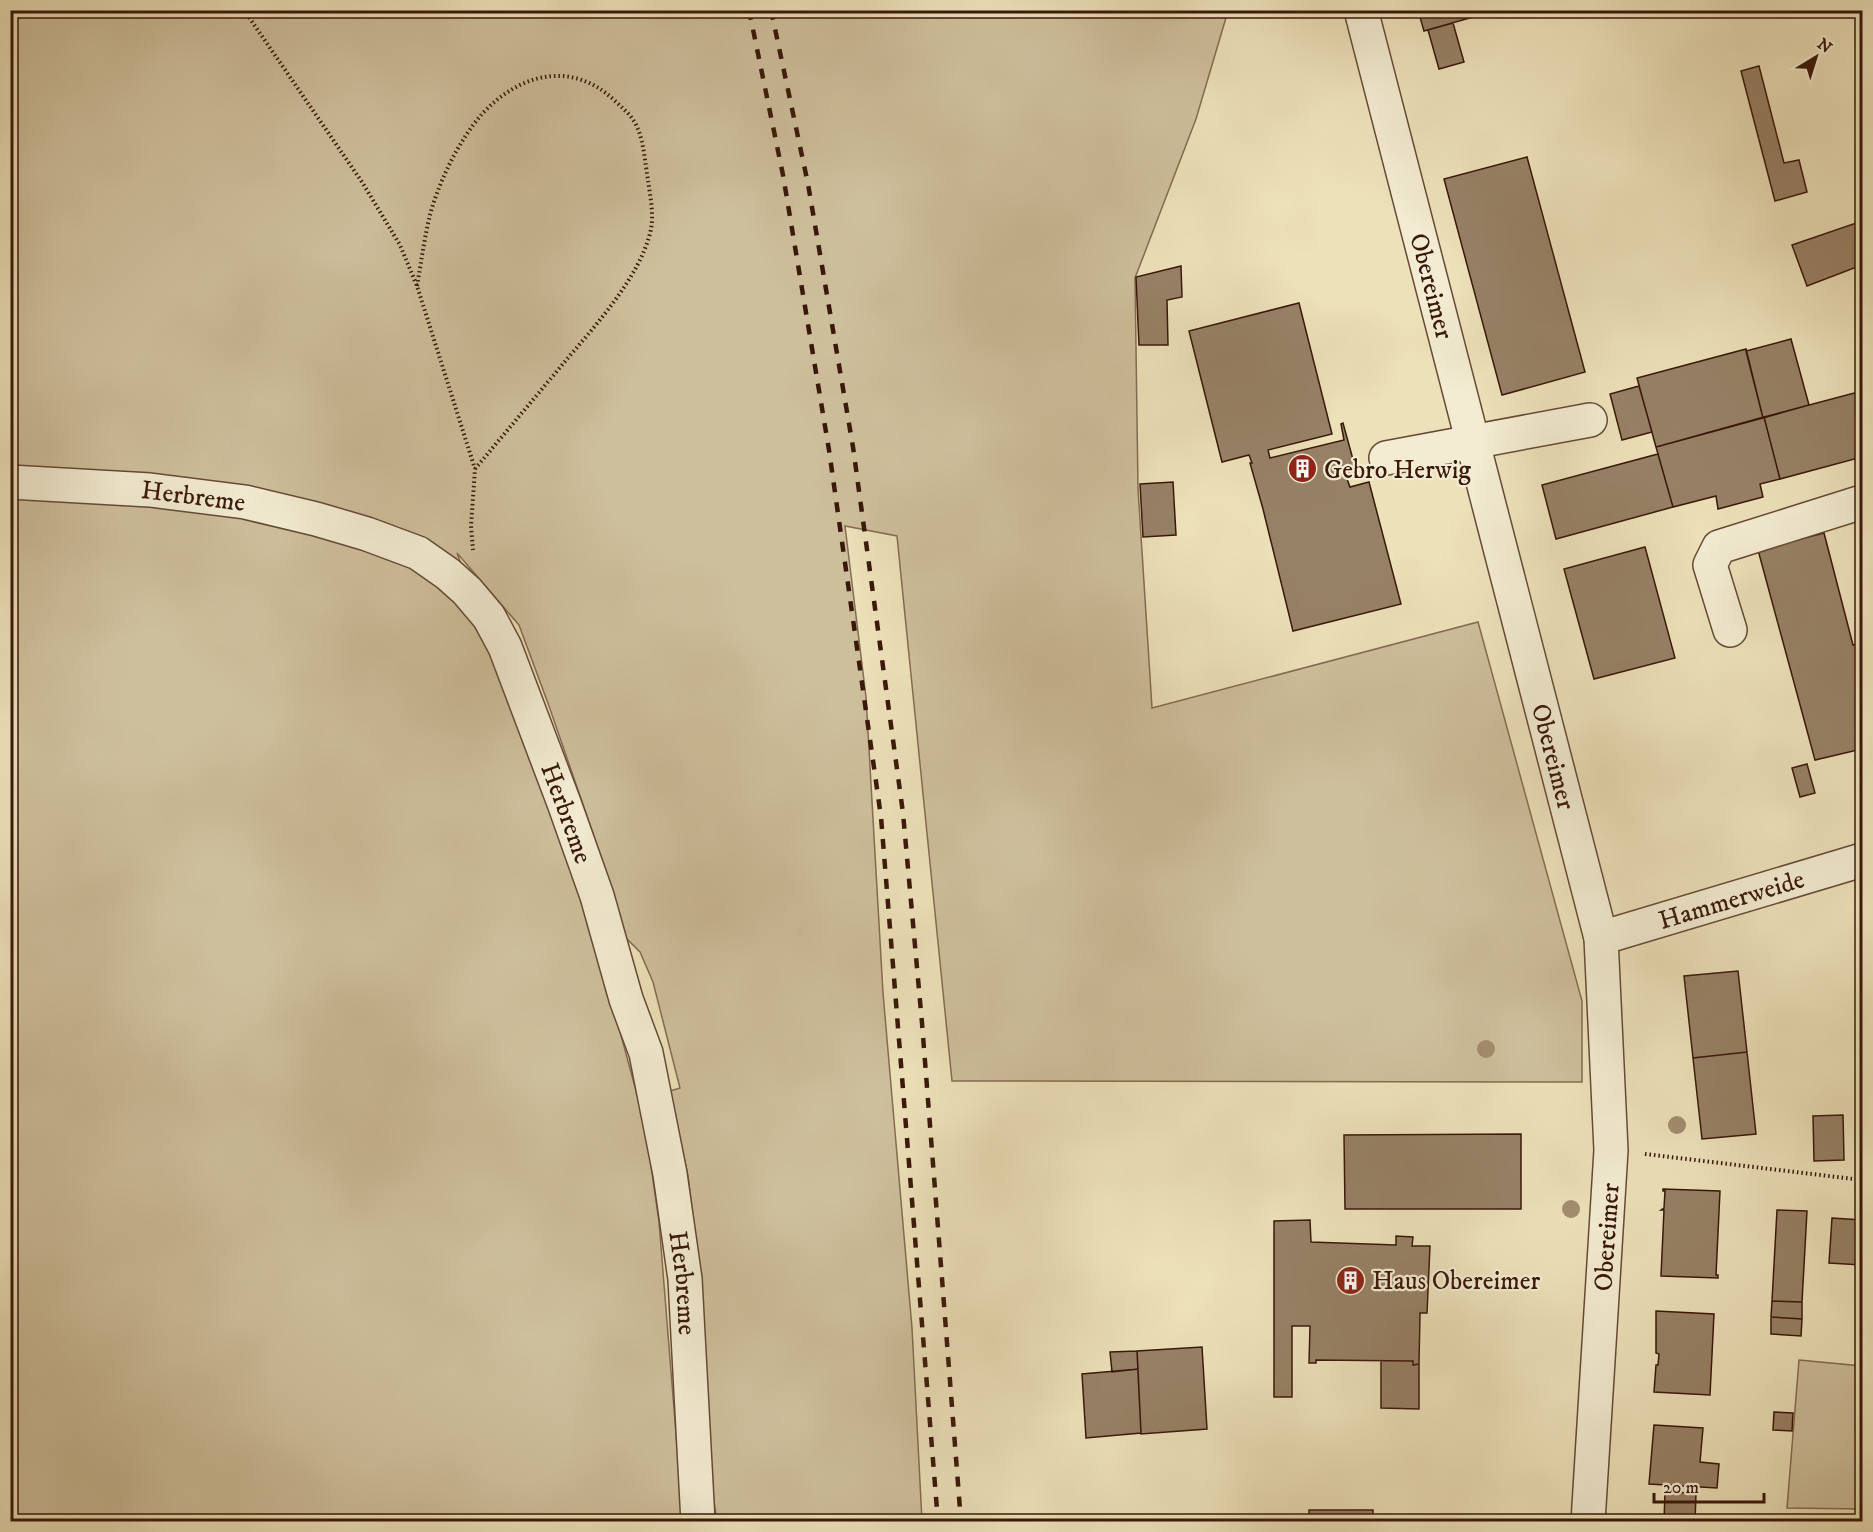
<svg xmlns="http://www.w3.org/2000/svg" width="1873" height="1532" font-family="'IM FELL DW Pica',serif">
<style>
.green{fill:#cebf9c;stroke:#846c53;stroke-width:1.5}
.building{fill:#978166;stroke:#39180a;stroke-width:1.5}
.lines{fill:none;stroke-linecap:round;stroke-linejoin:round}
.minor-casing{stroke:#664a36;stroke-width:36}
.path{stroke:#39180a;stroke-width:4;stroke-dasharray:1.5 3;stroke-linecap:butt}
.minor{stroke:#f3ecd2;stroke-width:33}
.rail{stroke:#39180a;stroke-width:4.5;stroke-dasharray:10 10;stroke-linecap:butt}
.tree{fill:#a38e71}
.labels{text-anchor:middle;stroke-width:4.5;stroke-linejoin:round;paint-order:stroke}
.street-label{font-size:26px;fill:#39180a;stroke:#f3ecd2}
.poi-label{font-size:26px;fill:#39180a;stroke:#f3ecd2;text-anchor:start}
</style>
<rect width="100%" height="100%" fill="#ede1ba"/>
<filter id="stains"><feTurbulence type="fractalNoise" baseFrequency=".00333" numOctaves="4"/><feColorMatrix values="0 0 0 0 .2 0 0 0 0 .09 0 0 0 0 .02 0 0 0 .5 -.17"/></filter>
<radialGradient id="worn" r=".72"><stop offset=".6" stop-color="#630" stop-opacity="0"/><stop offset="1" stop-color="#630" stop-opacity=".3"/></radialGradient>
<path class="green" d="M10,11H1228L1196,119L1135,278L1138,489L1152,708L1478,622L1582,1001V1082L952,1081L897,536L845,526L866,697L883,993L912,1328L922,1521H717L713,1496L698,1257L688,1176L670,1091L680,1088L653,982L640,952L626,938L606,871L549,706L519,625L457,553L590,921L645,1124L659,1222L683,1521H11Z
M1799,1360L1862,1366V1509L1787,1508Z"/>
<path class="building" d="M1418,10H1486L1487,13L1424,31Z
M1453,23L1464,62L1439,69L1428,30Z
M1759,66L1784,163L1799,160L1807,192L1775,201L1741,71Z
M1527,157L1585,372L1502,395L1444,179Z
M1862,221V265L1807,286L1792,245Z
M1181,266L1182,297L1167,300L1168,345H1139L1136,277Z
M1299,303L1332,434L1268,450L1270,458L1344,440L1341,424L1343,423L1357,474L1346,476L1350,487L1369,482L1401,604L1293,631L1263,509L1250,463H1252L1249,455L1222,462L1189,331Z
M1791,339L1809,405L1763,418L1746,351Z
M1746,349L1763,418L1656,447L1637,378Z
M1639,386L1652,432L1622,440L1610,394Z
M1862,391V457L1780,479L1764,417Z
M1764,417L1780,479L1760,484L1763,497L1718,509L1716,496L1673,507L1656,447Z
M1658,454L1673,507L1556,539L1542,485Z
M1173,482L1176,535L1143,537L1140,484Z
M1824,533L1853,645L1862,643V749L1815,760L1758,550Z
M1645,547L1675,658L1594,679L1564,569Z
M1807,764L1815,793L1800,797L1792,768Z
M1738,971L1747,1052L1693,1058L1684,976Z
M1747,1052L1756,1134L1702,1139L1693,1058Z
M1843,1115L1844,1160L1814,1161L1813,1116Z
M1521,1134V1209H1345L1344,1135Z
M1663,1189L1720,1191L1716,1275H1718V1278L1661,1276L1664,1210H1661L1664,1208L1665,1191H1663Z
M1777,1210L1807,1211L1802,1302L1772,1301Z
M1832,1218L1862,1220V1265L1829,1263Z
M1310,1220L1311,1242L1396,1245V1236L1413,1237L1412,1246H1430L1427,1313H1420L1419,1364L1413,1365V1361L1316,1360V1363H1309L1310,1326H1292V1397H1274V1221Z
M1772,1301L1802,1302V1319L1771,1317Z
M1656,1311L1714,1314L1710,1395L1654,1392L1656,1365H1658L1659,1354L1656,1353Z
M1771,1317L1802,1319L1801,1336L1771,1334Z
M1202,1347L1207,1429L1141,1434L1137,1351Z
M1137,1351L1138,1369L1112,1372L1110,1352Z
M1381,1361H1413V1365L1419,1364V1409L1381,1408Z
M1138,1369L1141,1433L1086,1438L1082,1374Z
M1774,1412L1793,1413L1792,1431L1773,1430Z
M1654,1425L1703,1428L1700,1462L1719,1464L1717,1488L1649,1484Z
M1665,1492L1696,1493L1695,1522H1664Z
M1309,1510H1373V1522H1309Z"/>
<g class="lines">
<defs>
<g id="minor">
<path id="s1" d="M1361,10L1601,938L1611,1150L1588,1522"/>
<path d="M1386,458L1590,420"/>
<path id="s2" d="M10,482L150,490L245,502L316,519L367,534L418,553L448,574L467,591L489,617L505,647L564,803L597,896L626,999L646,1053L670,1174L685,1279L698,1522"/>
<path d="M1730,630L1710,565L1719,547L1862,502"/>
<path id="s3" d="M1601,938L1862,860"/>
</g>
</defs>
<use href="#minor" class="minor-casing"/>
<path class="path" d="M244,10L362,182L400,245L417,286L475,469L471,526L473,550
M417,286C421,263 424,241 429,219C437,185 459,140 482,114C519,74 570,60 613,99C622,108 632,115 637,127C644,142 645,163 648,180C650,195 654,214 651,229C641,277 593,328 562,365C533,400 504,434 475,469
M1645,1154L1862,1180"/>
<use href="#minor" class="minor"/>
<path class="rail" d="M749,10L783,175L829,450L881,817L938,1522
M771,10L808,184L853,447L903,813L922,1023L961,1522"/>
</g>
<g class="tree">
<circle cx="1486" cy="1049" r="9"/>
<circle cx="1677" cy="1125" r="9"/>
<circle cx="1571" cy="1209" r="9"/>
</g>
<defs>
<symbol id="building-disc" viewBox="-11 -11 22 22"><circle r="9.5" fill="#8f2418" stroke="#f3ecd2"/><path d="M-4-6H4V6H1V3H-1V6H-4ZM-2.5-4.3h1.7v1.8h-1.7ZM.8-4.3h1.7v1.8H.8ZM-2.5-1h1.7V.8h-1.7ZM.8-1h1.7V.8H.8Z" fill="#fff"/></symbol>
</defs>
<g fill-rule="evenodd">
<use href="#building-disc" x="1286" y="452" width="33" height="33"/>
<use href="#building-disc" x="1334" y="1264" width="33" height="33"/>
</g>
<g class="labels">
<g class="street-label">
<text dy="9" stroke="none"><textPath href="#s1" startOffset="285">Obereimer</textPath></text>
<text dy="9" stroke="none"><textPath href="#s2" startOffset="184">Herbreme</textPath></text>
<text dy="9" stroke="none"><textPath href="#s1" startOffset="771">Obereimer</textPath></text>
<text dy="9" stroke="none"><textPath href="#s2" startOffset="724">Herbreme</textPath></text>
<text dy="9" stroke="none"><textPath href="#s3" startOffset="136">Hammerweide</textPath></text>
<text transform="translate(1606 1237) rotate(-86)" y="9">Obereimer</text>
<text dy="9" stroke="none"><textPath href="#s2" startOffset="1210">Herbreme</textPath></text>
</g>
<g class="poi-label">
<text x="1324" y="478">Gebro Herwig</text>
<text x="1372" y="1289">Haus Obereimer</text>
</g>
</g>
<rect width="1873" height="1532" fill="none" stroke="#ede1ba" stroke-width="36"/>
<rect x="12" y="12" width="1849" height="1508" fill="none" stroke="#39180a" stroke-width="3"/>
<rect x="18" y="18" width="1837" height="1496" fill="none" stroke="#39180a" stroke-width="1.5"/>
<g transform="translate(1816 57) rotate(38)" stroke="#f3ecd2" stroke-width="4.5" paint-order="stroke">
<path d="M0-4.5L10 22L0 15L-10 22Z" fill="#39180a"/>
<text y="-9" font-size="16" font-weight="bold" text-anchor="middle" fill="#39180a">N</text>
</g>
<path d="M1654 1493v9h110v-9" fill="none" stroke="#39180a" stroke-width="3"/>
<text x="1663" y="1493" font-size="18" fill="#39180a" stroke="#f3ecd2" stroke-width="4.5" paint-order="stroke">20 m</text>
<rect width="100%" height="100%" filter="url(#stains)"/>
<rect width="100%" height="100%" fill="url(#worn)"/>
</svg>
